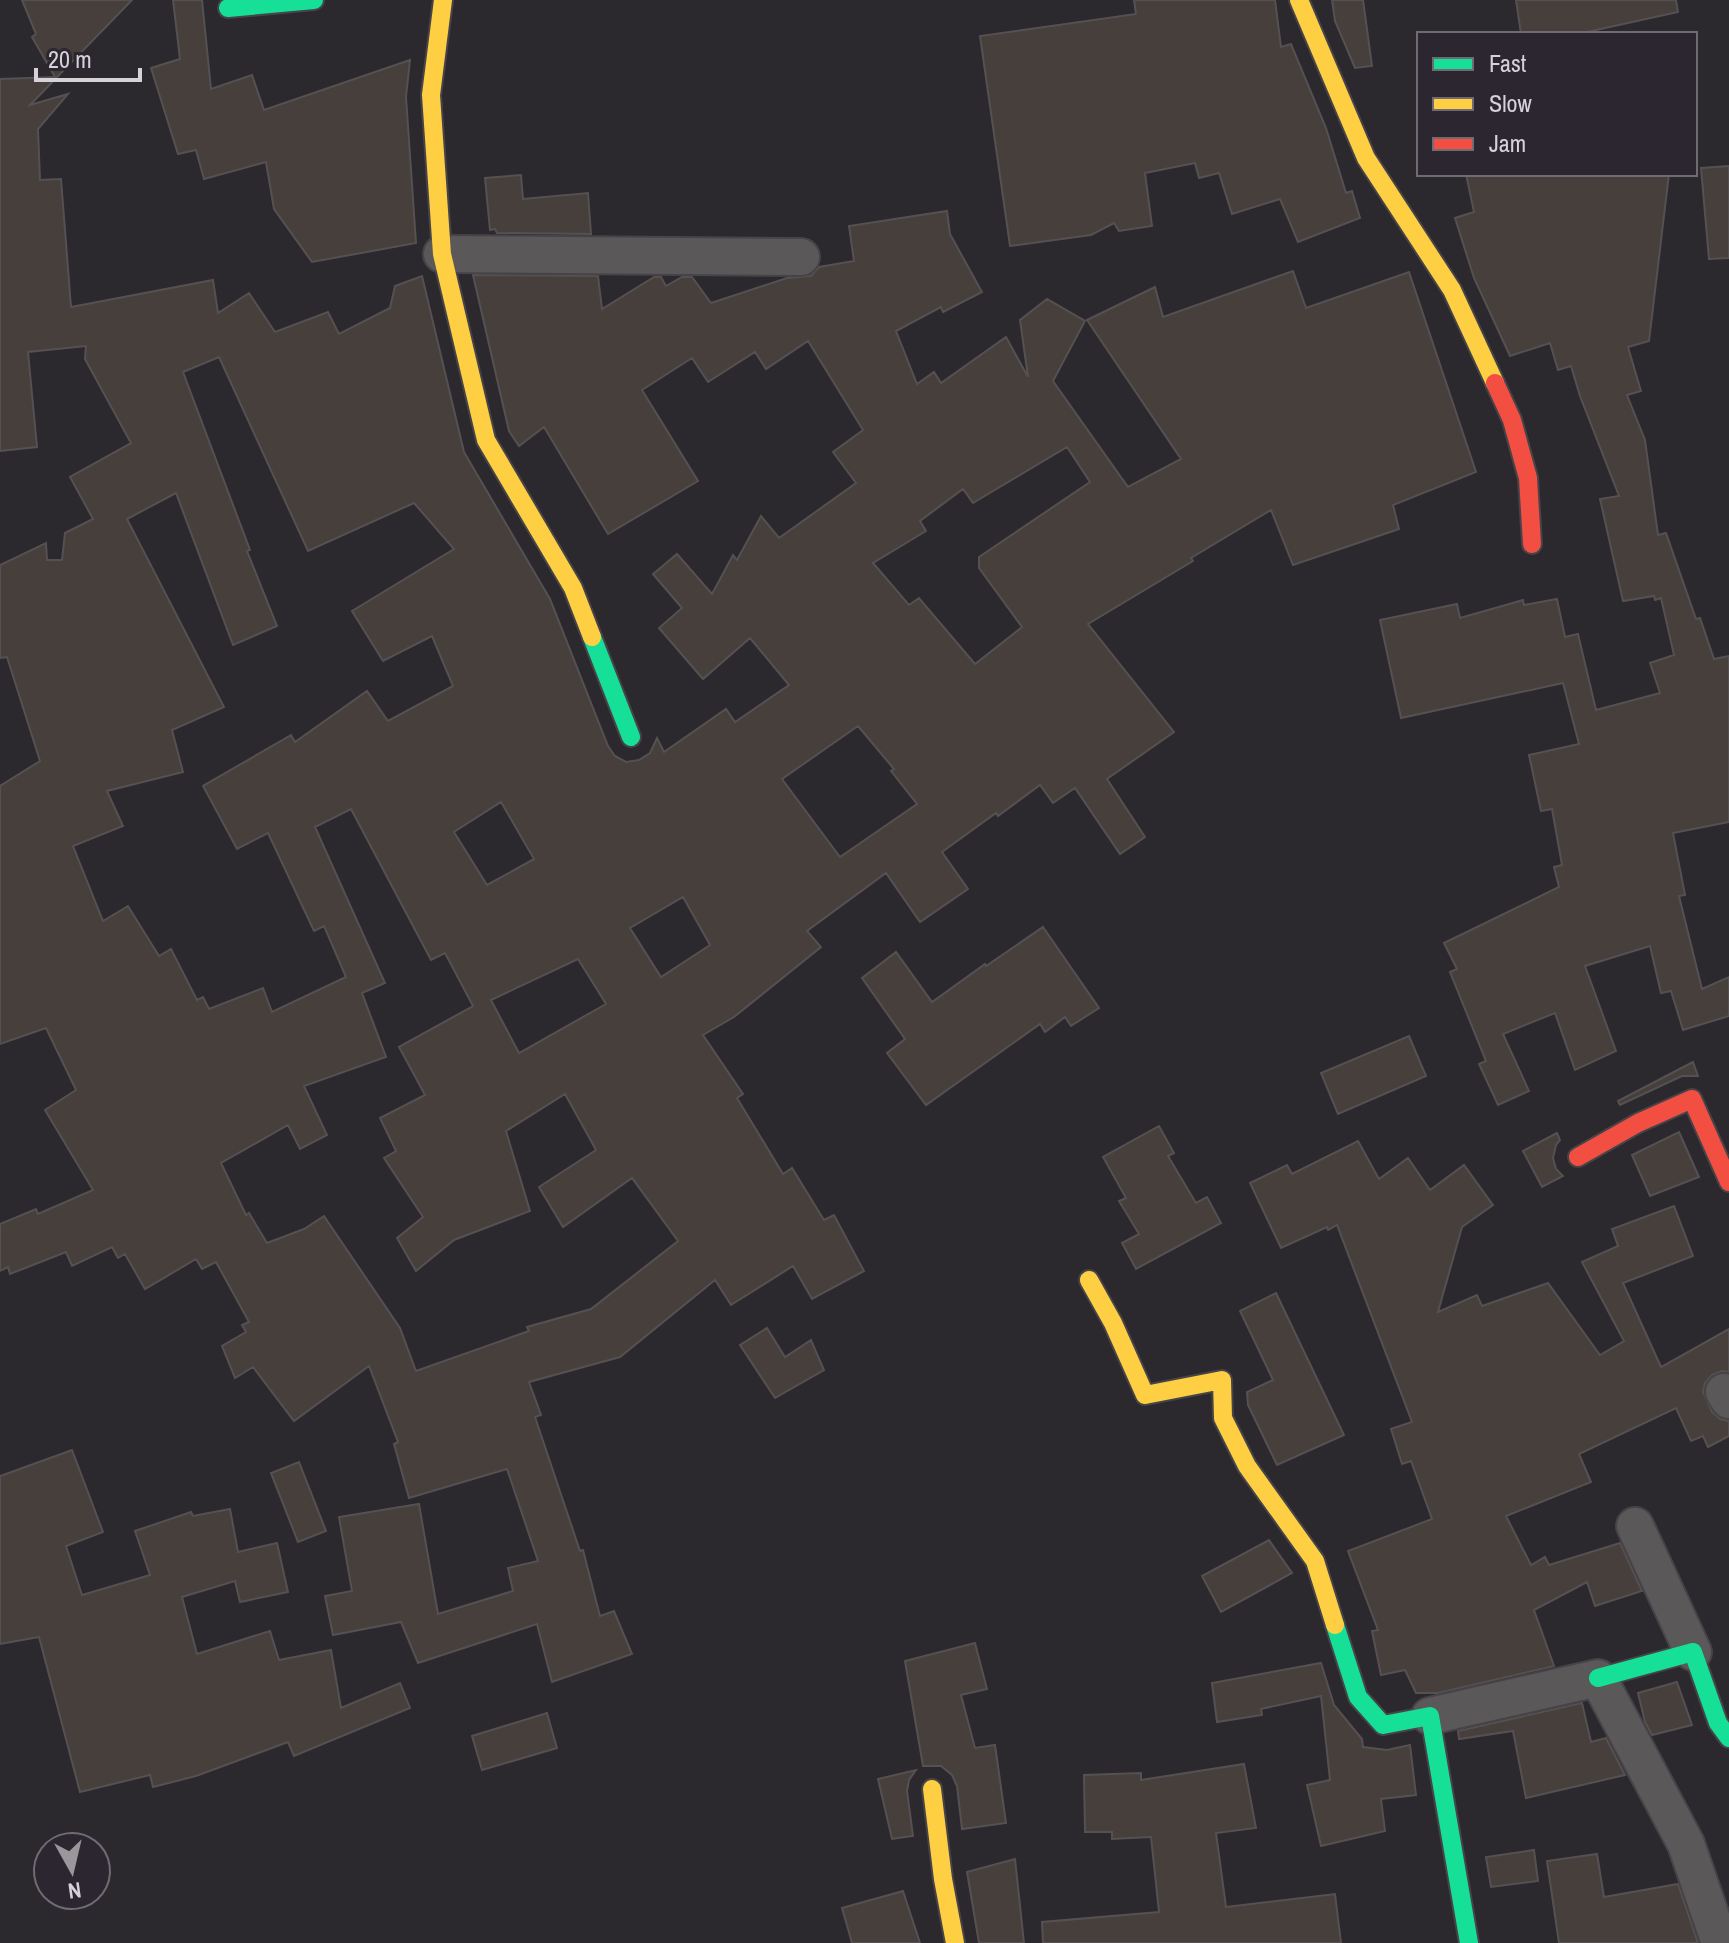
<svg xmlns="http://www.w3.org/2000/svg" width="1729" height="1943" font-family="'Archivo Narrow',sans-serif">
<style>
.building{fill:#473f3c;stroke:#555152;stroke-width:2;fill-rule:evenodd}
.lines{fill:none;stroke-linecap:round;stroke-linejoin:round}
.street-casing{stroke:#464448;stroke-width:40}
.fast-casing{stroke:#464448;stroke-width:22}
.slow-casing{stroke:#464448;stroke-width:22}
.jam-casing{stroke:#464448;stroke-width:22}
.street{stroke:#5b5859;stroke-width:36}
.fast{stroke:#16e098;stroke-width:18}
.slow{stroke:#ffcf43;stroke-width:18}
.jam{stroke:#f24e42;stroke-width:18}
</style>
<rect width="100%" height="100%" fill="#2b282e"/>
<path class="building" d="M22,0H132L30,105L68,94L38,129L40,180L61,179L71,307L213,280L218,313L249,293L275,332L328,312L339,334L390,308L395,286L422,276L464,452L550,599L608,746L615,756L626,762L639,760L650,753L657,738L664,752L726,709L735,722L789,685L750,638L703,679L659,628L682,608L653,574L677,554L712,594L733,555L737,560L761,516L779,538L856,483L833,452L863,430L808,341L766,369L755,352L708,382L692,358L642,390L698,481L608,534L544,427L519,446L509,431L473,275L598,276L602,309L654,277H661L666,286L682,277H692L711,303L787,278L811,276L819,267L854,261L849,226L947,211L950,234L982,292L943,312L941,307L896,331L917,384L934,372L941,383L1006,337L1028,377L1020,320L1047,299L1085,321L1053,381L1128,487L1181,459L1087,320L1155,287L1163,317L1293,271L1306,308L1409,272L1476,472L1393,505L1399,529L1293,565L1271,510L1191,558L1193,561L1088,624L1174,732L1107,779L1145,837L1120,854L1075,788L1053,803L1040,785L998,816L996,813L942,852L968,889L920,922L886,873L807,931L821,947L734,1017L703,1035L743,1094L737,1098L783,1174L792,1168L824,1220L834,1215L864,1271L812,1299L793,1266L731,1305L715,1280L620,1357L529,1382L541,1415L535,1417L580,1551L583,1550L600,1616L614,1611L632,1654L552,1682L537,1624L418,1663L401,1622L333,1635L325,1596L352,1591L339,1517L419,1504L438,1614L513,1591L508,1568L538,1561L507,1469L409,1498L394,1444L398,1442L369,1366L294,1421L253,1367L235,1378L222,1346L246,1332L242,1325L249,1322L216,1262L202,1269L196,1259L145,1289L125,1254L118,1258L112,1247L72,1266L66,1252L10,1274L8,1267L0,1271V1224L36,1209L38,1214L93,1190L45,1110L76,1090L46,1028L0,1044V786L40,761L7,657L0,658V565L46,543L47,560H62L65,533L93,519L70,477L131,443L85,359L86,346L28,352L37,447L0,451V79L55,77L32,37L36,34ZM219,357L308,551L414,503L454,549L352,611L383,661L432,636L453,686L388,721L367,691L295,742L291,735L203,786L237,849L268,833L314,931L324,926L346,977L272,1012L263,988L209,1009L203,997L197,1000L171,949L159,956L128,906L103,921L73,846L123,826L107,791L183,772L172,730L224,707L127,519L176,493L233,645L277,626L247,551L250,550L183,372ZM1067,447L1090,482L979,557V568L1022,627L975,664L919,598L909,605L873,563L926,531L920,521L963,489L973,503ZM858,726L894,769L891,771L917,804L840,857L782,779ZM501,802L534,859L487,885L454,832ZM351,809L431,960L445,953L473,1006L399,1047L425,1095L380,1118L396,1151L384,1158L423,1217L397,1238L416,1271L454,1240L530,1211L506,1131L565,1094L596,1150L539,1187L563,1227L632,1178L678,1241L591,1309L527,1327L529,1331L416,1371L400,1328L324,1216L304,1229L267,1243L249,1213L246,1215L221,1163L288,1125L300,1149L327,1135L304,1086L386,1057L362,993L385,983L315,827ZM683,897L710,945L661,977L630,928ZM578,959L606,1004L519,1053L491,1000Z
M173,0H202L211,89L252,75L264,110L410,60L406,97L416,243L312,262L274,209L266,162L204,179L196,150L178,154L151,68L180,59Z
M1134,0H1275L1281,47L1291,44L1326,128L1346,193L1352,191L1360,218L1298,242L1280,199L1232,214L1219,173L1199,178L1195,163L1145,173L1152,226L1119,231L1114,223L1091,235L1010,246L980,36L1136,14Z
M1332,0H1363L1372,66L1355,68L1335,21Z
M1516,0H1676L1678,12L1578,34H1521Z
M1729,166V258L1709,259L1701,168Z
M1466,174H1669L1649,341L1628,347L1641,391L1627,395L1645,440L1658,535L1666,533L1696,619L1700,618L1714,659L1729,656V822L1673,833L1685,895L1679,896L1702,989L1729,977V1016L1683,1030L1671,991L1661,993L1650,946L1585,966L1616,1051L1575,1070L1555,1013L1503,1034L1529,1091L1498,1105L1479,1064L1486,1061L1450,972L1457,969L1444,943L1559,887L1554,867L1562,865L1552,809L1541,811L1529,755L1579,744L1563,683L1401,718L1380,620L1457,604L1460,618L1523,600L1524,605L1557,599L1565,637L1578,634L1596,710L1660,693L1650,663L1674,655L1661,598L1655,600L1654,596L1623,601L1600,499L1619,496L1580,396L1571,366L1558,370L1550,343L1510,356L1474,278L1455,218L1474,212Z
M521,175L523,199L588,193L591,234L497,233L495,229L490,230L485,178Z
M1043,927L1099,1008L1071,1026L1065,1017L1045,1032L1040,1024L926,1105L887,1053L905,1039L862,978L896,952L932,1002L985,964L986,966Z
M1409,1036L1426,1076L1338,1114L1321,1073Z
M1693,1062L1698,1076H1682L1620,1105L1618,1101Z
M1159,1126L1174,1153L1168,1156L1196,1203L1207,1197L1221,1223L1136,1269L1122,1243L1139,1234L1119,1201L1126,1198L1103,1157Z
M1679,1132L1699,1177L1650,1196L1632,1155Z
M1557,1133L1560,1140L1556,1145L1553,1158L1556,1169L1563,1176L1542,1187L1523,1151Z
M1358,1141L1379,1179L1408,1158L1430,1190L1464,1165L1493,1205L1462,1227L1438,1312L1477,1295L1482,1306L1548,1283L1600,1355L1624,1341L1582,1262L1618,1246L1612,1229L1674,1206L1693,1256L1623,1283L1661,1367L1729,1329V1372L1722,1371L1712,1375L1705,1383L1703,1392L1712,1412L1720,1419L1729,1421V1436L1708,1447L1703,1436L1691,1441L1676,1408L1579,1454L1591,1482L1506,1516L1531,1565L1545,1557L1549,1565L1620,1543L1642,1591L1595,1606L1587,1582L1534,1610L1554,1666L1438,1693H1416L1405,1670L1381,1675L1372,1631L1378,1630L1348,1551L1432,1519L1411,1461L1402,1464L1391,1429L1412,1422L1337,1225L1328,1230L1327,1227L1281,1248L1250,1183L1287,1165L1292,1174Z
M1276,1293L1344,1435L1277,1465L1248,1405L1247,1392L1273,1380L1240,1311Z
M767,1328L785,1357L811,1340L824,1370L775,1398L740,1345Z
M72,1450L103,1532L66,1546L82,1595L150,1575L135,1531L191,1512L193,1516L230,1509L238,1552L277,1543L288,1592L240,1602L235,1581L182,1597L197,1654L270,1631L279,1660L331,1650L341,1708L400,1683L410,1708L294,1756L288,1742L196,1776L153,1787L150,1775L80,1792L39,1637L0,1644V1476Z
M299,1462L326,1531L298,1542L271,1473Z
M1269,1540L1292,1573L1221,1612L1202,1576Z
M975,1643L987,1689L961,1695L975,1748L995,1745L1006,1823L962,1829L957,1786L952,1775L941,1766H923L905,1661Z
M1321,1663L1334,1705L1362,1739L1363,1747L1387,1750L1410,1745L1416,1795L1381,1799L1385,1831L1321,1846L1307,1785L1330,1780L1321,1696L1261,1709L1262,1715L1217,1722L1212,1683Z
M1677,1682L1692,1725L1652,1735L1645,1722L1638,1693Z
M1582,1703L1591,1742L1606,1738L1625,1775L1526,1798L1513,1731L1459,1739L1458,1731Z
M547,1713L557,1748L482,1770L472,1736Z
M1244,1764L1256,1828L1216,1833L1226,1907L1335,1894L1341,1943H1043L1042,1922L1159,1912L1151,1837L1112,1839V1832H1085L1084,1775L1141,1773V1780Z
M916,1770L909,1780L907,1791L913,1836L892,1839L878,1779Z
M1534,1850L1538,1881L1491,1887L1486,1857Z
M1597,1854L1604,1897L1678,1884L1698,1943H1559L1547,1861Z
M1015,1859L1024,1943H979L967,1872Z
M903,1891L920,1943H852L842,1908Z"/>
<g class="lines">
<defs>
<path id="street" d="M442,254L801,257
M1724,1392L1729,1400
M1635,1526L1693,1652
M1430,1716L1598,1678L1686,1844L1720,1943"/>
<path id="fast" d="M228,8L314,0
M592,637L631,737
M1335,1625L1358,1697L1383,1725L1430,1716L1469,1943
M1598,1678L1693,1652L1718,1723L1729,1738"/>
<path id="slow" d="M443,0L431,95L442,254L486,440L573,588L592,637
M1299,0L1366,158L1452,290L1495,383
M1089,1280L1113,1323L1145,1395L1222,1380L1223,1418L1247,1466L1315,1561L1335,1625
M932,1789L943,1879L955,1943"/>
<path id="jam" d="M1495,383L1512,420L1528,478L1532,544
M1578,1157L1638,1123L1692,1099L1729,1182"/>
</defs>
<use href="#street" class="street-casing"/>
<use href="#fast" class="fast-casing"/>
<use href="#slow" class="slow-casing"/>
<use href="#jam" class="jam-casing"/>
<use href="#street" class="street"/>
<use href="#fast" class="fast"/>
<use href="#slow" class="slow"/>
<use href="#jam" class="jam"/>
</g>
<rect x="1417" y="32" width="280" height="144" fill="#2c2630" stroke="#706b73" stroke-width="2"/>
<rect x="1433" y="58" width="40" height="12" fill="#16e098" stroke="#706b73" stroke-width="2"/>
<text x="1489" y="72" font-size="24" fill="#d6d2d8">Fast</text>
<rect x="1433" y="98" width="40" height="12" fill="#ffcf43" stroke="#706b73" stroke-width="2"/>
<text x="1489" y="112" font-size="24" fill="#d6d2d8">Slow</text>
<rect x="1433" y="138" width="40" height="12" fill="#f24e42" stroke="#706b73" stroke-width="2"/>
<text x="1489" y="152" font-size="24" fill="#d6d2d8">Jam</text>
<g transform="translate(72 1871) rotate(172)"><circle r="38" fill="#2c2630" stroke="#706b73" stroke-width="2"/>
<path d="M0-6L14 30L0 20L-14 30Z" fill="#9a969c"/>
<text y="-12" font-size="22" font-weight="bold" text-anchor="middle" fill="#d6d2d8">N</text>
</g>
<path d="M36 68v12h104v-12" fill="none" stroke="#d6d2d8" stroke-width="4"/>
<text x="48" y="68" font-size="24" fill="#d6d2d8" stroke="#2c2630" stroke-width="6" paint-order="stroke">20 m</text>
</svg>
